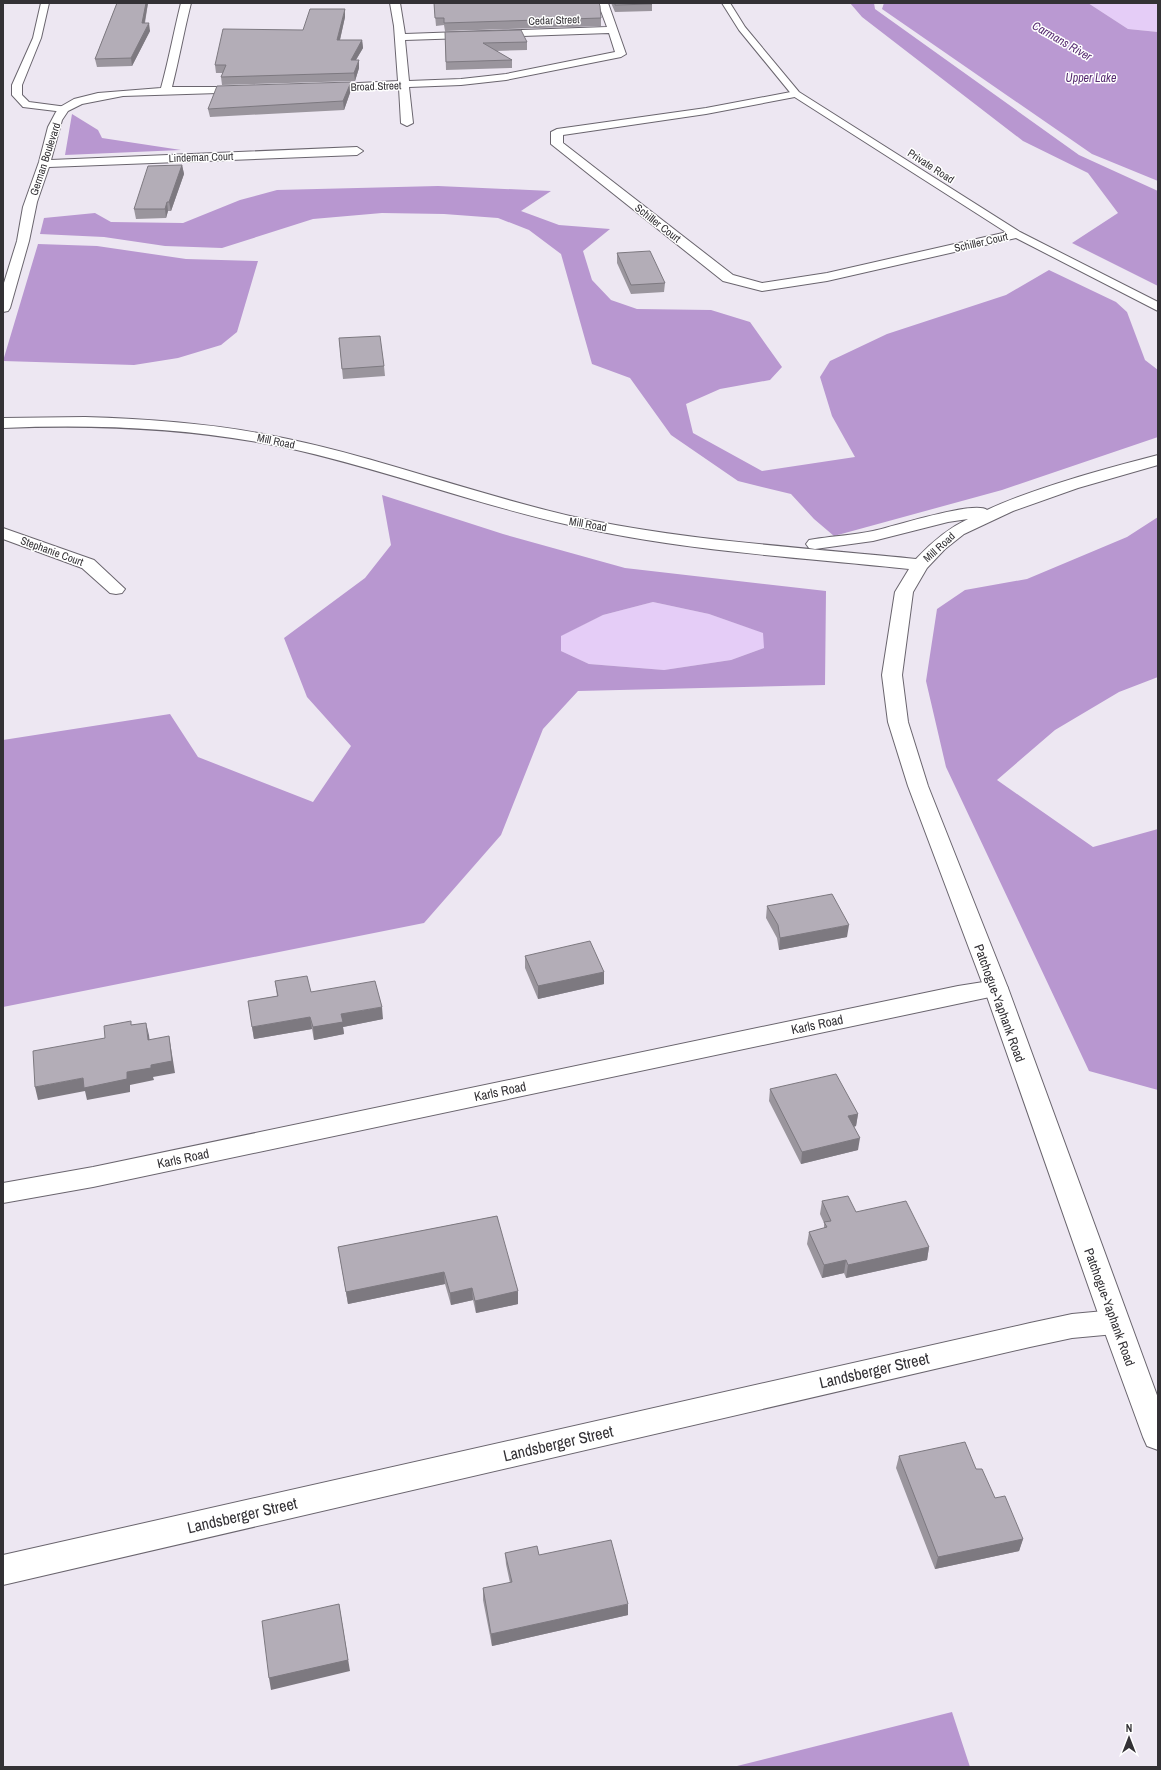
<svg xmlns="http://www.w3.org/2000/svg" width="1161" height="1770" font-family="'Archivo Narrow',sans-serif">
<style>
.green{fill:#e5cdf7}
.forest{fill:#b897d0;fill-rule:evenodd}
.water{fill:#ba99d2}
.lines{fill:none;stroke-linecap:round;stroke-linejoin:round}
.service-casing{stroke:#6a656e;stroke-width:2}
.minor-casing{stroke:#6a656e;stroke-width:2}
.secondary-casing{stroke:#6a656e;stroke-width:2}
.service{fill:#fff;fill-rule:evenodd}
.minor{fill:#fff;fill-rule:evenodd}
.secondary{fill:#fff;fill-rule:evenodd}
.wall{fill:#9a959d}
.shaded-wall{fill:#7d7980}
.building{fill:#b3adb7;stroke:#7d7980}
.labels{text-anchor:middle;stroke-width:3;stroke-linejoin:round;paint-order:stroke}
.far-street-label{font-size:11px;fill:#333135;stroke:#fff}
.far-water-label{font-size:12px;font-style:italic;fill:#572c71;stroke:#fff}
.street-label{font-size:13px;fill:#333135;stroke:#fff}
.near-street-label{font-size:16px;fill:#333135;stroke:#fff}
</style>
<rect width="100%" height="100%" fill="#ede7f2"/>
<path class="green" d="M1088,3H1158V32L1128,29Z
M653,602L709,614L764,633V648L731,660L664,670L589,664L561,651L560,636L603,615Z"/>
<path class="forest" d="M850,3H874L875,9L1079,155L1158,191V286L1072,243L1118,213L1088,173L1023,141L862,17Z
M72,114L98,130L102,138L181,150L65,155Z
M438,186L551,191L521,211L559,225L610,229L583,251L592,280L611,300L637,309L711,310L750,322L782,367L770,380L720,389L686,404L693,433L762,471L855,457L832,416L820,377L830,361L887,334L1006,295L1049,270L1116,302L1127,312L1145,360L1158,370V437L1002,490L834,536L814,519L791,494L738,481L671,435L630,378L592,364L561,254L529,230L498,218L444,214L382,213L313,219L222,248L165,246L104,237L40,234L44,218L95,213L111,222L183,223L240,200L277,190Z
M38,244L97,246L186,259L258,261L237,332L221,345L178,358L134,365L3,361Z
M382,495L503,534L625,568L826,591L825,685L578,691L543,729L501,835L424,923L3,1007V740L170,714L198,757L313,802L351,746L307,697L284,638L365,578L391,545ZM653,602L709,614L763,633L764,648L731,660L664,670L589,664L561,651V636L603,615Z
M1158,517V677L1119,692L1055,730L997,780L1093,847L1158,829V1090L1089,1071L946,767L926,681L937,609L965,590L1027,579L1127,537Z
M952,1712L970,1767H733Z"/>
<path class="water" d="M884,3H1088L1128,29L1158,32V181L1092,154L882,9Z"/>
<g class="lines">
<defs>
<path id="service" d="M41,3H49L41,38L22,85V95L29,102L67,107L69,109L64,112L23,107L12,95V85L33,38Z
M722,3H730L745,27L799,92L1020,232L1158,302V311L1012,236L793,96L739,30Z"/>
<path id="minor" d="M181,3H191C184,31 179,59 172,87H246L250,88L251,90L250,92L123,96L82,104L68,111L62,120L51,160L357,147L363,151L357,155L49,167L37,202L29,241L10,308L8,311L3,312V286L17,241L23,207L39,162L48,127L56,112L60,107L74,99L98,93L161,88C169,59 174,31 181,3Z
M390,3H400L405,34L607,27L598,3H608L626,54L621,57L506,80L461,85L409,87L413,123L407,126L401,123L399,88L320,91L315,88L320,85L398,81L394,26ZM609,33L615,52L506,74L461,79L409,81L405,40Z
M796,91L801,94L800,96L706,114L563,135V143L733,275L762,283L827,273L1016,230L1022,234L1016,238L827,281L762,291L723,281L551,144V132L557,129L706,108Z
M3,528L94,560L125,589L122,593L116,594L110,593L82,568L3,539Z
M996,980L1004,982L1008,988L1004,994L93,1187L3,1203V1183L93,1167L958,986Z
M1115,1310L1125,1314L1129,1322L1125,1330L1115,1334L1072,1338L1030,1347L3,1585V1555L1030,1323L1072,1314Z"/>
<path id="secondary" d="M85,417C153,419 221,424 288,439C383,459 475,494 570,516C684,541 800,547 916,559C932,542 947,529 968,519L948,522L873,541L815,549L809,548L806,544L809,540L815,539C834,536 854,535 873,531C892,527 975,500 987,510C1037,487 1104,469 1158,455V465L1078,488L1013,511L964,534L945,549L927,568L913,592L902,675L908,722L928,786L1008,988L1158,1398V1450L1147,1446L1143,1437L1101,1322L984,988L908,786L888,722L882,675L895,592L909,569C796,557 681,551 569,525C475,504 383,469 288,448C194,428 99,424 3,428V418Z"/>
</defs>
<use href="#service" class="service-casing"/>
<use href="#minor" class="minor-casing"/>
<use href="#secondary" class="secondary-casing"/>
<use href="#service" class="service"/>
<use href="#minor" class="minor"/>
<use href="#secondary" class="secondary"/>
</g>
<path class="wall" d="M117,3H148L145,23L150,31L132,66L97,67L95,59Z
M434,3L601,18V26L445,31L444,25L436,26Z
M611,3H652V11L615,12Z
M345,17L340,40H362L363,48L356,60L359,68L355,81L222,85L221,77L223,73H216L215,65L303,30Z
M445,32L527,42V50L496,51L512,60V68L446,70Z
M351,82V90L344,110L210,117L208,109Z
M182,165L184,174L171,211H168L166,218L136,219L134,209Z
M617,253L665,283L664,292L631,294L617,263Z
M339,338L384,366L385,376L343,379Z
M767,906L847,937L779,950L777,938L766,918Z
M525,956L604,972V984L538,999L525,968Z
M275,981L311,992L383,1019L343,1027L344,1034L314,1040L312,1029L254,1039L248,1001L277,996Z
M770,1089L858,1114L856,1126L854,1127L858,1150L801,1164L769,1101Z
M822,1201L856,1212L929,1247L927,1260L846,1278L844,1273L822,1278L807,1244L809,1232L824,1228V1223L820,1214Z
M497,1216L518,1304L476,1313L473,1300L451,1305L445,1284L348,1304L338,1247Z
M899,1456L976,1469L995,1498L1023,1539L1019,1551L935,1569L896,1468Z
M505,1553L539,1555L628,1615L492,1646L483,1600V1588L510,1583L506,1564Z"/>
<path class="shaded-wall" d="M146,3H148L143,31L142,23Z
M345,9V17L338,48L337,40Z
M149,23L150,31L132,66L131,58Z
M362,40L363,48L351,68V60Z
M359,60V68L355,81L354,73Z
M351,82V90L344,110L343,101Z
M182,165L184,174L171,211L169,202Z
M167,202L168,211L166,218L165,209Z
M849,925L847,937L779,950L780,938Z
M604,972V984L538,999V986Z
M382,1007L383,1019L343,1027L344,1034L314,1040L313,1027L341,1014Z
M310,1017L312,1029L254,1039L252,1027Z
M146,1023L149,1035L151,1052L148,1040Z
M169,1036L171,1048L175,1073L153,1077L154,1080L130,1085V1092L87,1100L85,1091L38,1100L35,1087L83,1078L127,1072L151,1065Z
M858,1114L856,1126L846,1128L848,1116Z
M860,1138L858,1150L801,1164L802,1152Z
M929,1247L927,1260L846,1278L848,1265Z
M846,1260L844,1273L822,1278L824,1265Z
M444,1272L445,1284L348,1304L346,1292Z
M472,1288L473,1300L451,1305L450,1293Z
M518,1291V1304L476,1313L475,1301Z
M1023,1539L1019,1551L935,1569L938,1557Z
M339,1604L350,1671L271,1690L269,1678Z
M628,1604V1615L492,1646L491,1634Z"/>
<path class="building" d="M117,3H146L142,23H149L131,58L95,59Z
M434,3H599L600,6L601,18L444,23V18H435Z
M615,3H652V4L615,5Z
M310,9H345L337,40H362L351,60H359L354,73L221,77L226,65H215L223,29L303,30Z
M521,30L527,42L483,43L512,60L446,62L445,32Z
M351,82L343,101L208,109L217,86Z
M182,165L169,202H167L165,209H134L148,166Z
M650,251L665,283L631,285L617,253Z
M380,336L384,366L342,369L339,338Z
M832,894L849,925L780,938L778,925L767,906Z
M590,941L604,972L538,986L525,956Z
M307,976L311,992L375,981L382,1007L341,1014L343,1022L313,1027L310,1017L252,1027L248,1001L278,996L275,981Z
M131,1021V1025L146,1023L148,1040L169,1036L172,1061L151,1065V1068L127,1072V1079L84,1088L83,1078L35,1087L33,1051L105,1038L104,1026Z
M836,1074L858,1114L848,1116L860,1138L802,1152L770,1089Z
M848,1196L856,1212L906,1201L929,1247L848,1265L846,1260L824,1265L809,1232L827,1227L824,1222L831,1221L822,1201Z
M497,1216L518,1291L475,1301L472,1288L450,1293L444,1272L346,1292L338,1247Z
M965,1442L976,1469H982L995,1498L1005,1496L1023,1539L938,1557L899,1456Z
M611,1540L628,1604L491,1634L483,1588L512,1582L505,1553L537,1546L539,1555Z
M339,1604L348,1660L269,1678L262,1621Z"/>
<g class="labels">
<g class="far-street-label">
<text transform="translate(554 20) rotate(-2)" y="4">Cedar Street</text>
<text transform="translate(376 86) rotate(-2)" y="4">Broad Street</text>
<text transform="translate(201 157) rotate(-2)" y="4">Lindeman Court</text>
<text transform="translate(45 159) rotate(-72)" y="4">German Boulevard</text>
<text transform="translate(931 166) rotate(33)" y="4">Private Road</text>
<text transform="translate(658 223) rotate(38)" y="4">Schiller Court</text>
<text transform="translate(981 242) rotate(-13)" y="4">Schiller Court</text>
<text transform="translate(276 441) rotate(12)" y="4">Mill Road</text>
<text transform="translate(588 524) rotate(10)" y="4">Mill Road</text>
<text transform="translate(939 547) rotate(-42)" y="4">Mill Road</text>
<text transform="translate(52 551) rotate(20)" y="4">Stephanie Court</text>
</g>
<g class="far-water-label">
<text transform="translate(1062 41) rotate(30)" y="4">Carmans River</text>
<text x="1091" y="82">Upper Lake</text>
</g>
<g class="street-label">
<text transform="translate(1000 1003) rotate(70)" y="5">Patchogue-Yaphank Road</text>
<text transform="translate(817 1024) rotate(-12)" y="5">Karls Road</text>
<text transform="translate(500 1091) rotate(-12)" y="5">Karls Road</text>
<text transform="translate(183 1158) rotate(-12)" y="5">Karls Road</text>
<text transform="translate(1110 1307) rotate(70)" y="5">Patchogue-Yaphank Road</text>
</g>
<g class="near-street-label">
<text transform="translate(874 1370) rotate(-13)" y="6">Landsberger Street</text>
<text transform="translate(558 1443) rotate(-13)" y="6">Landsberger Street</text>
<text transform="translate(242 1515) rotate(-13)" y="6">Landsberger Street</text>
</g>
</g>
<rect width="1161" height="1770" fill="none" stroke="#333135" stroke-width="8"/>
<g transform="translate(1129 1738)" stroke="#ffffff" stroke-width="3" paint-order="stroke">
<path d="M0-3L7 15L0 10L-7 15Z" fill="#333135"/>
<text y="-6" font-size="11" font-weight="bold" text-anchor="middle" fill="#333135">N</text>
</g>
</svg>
